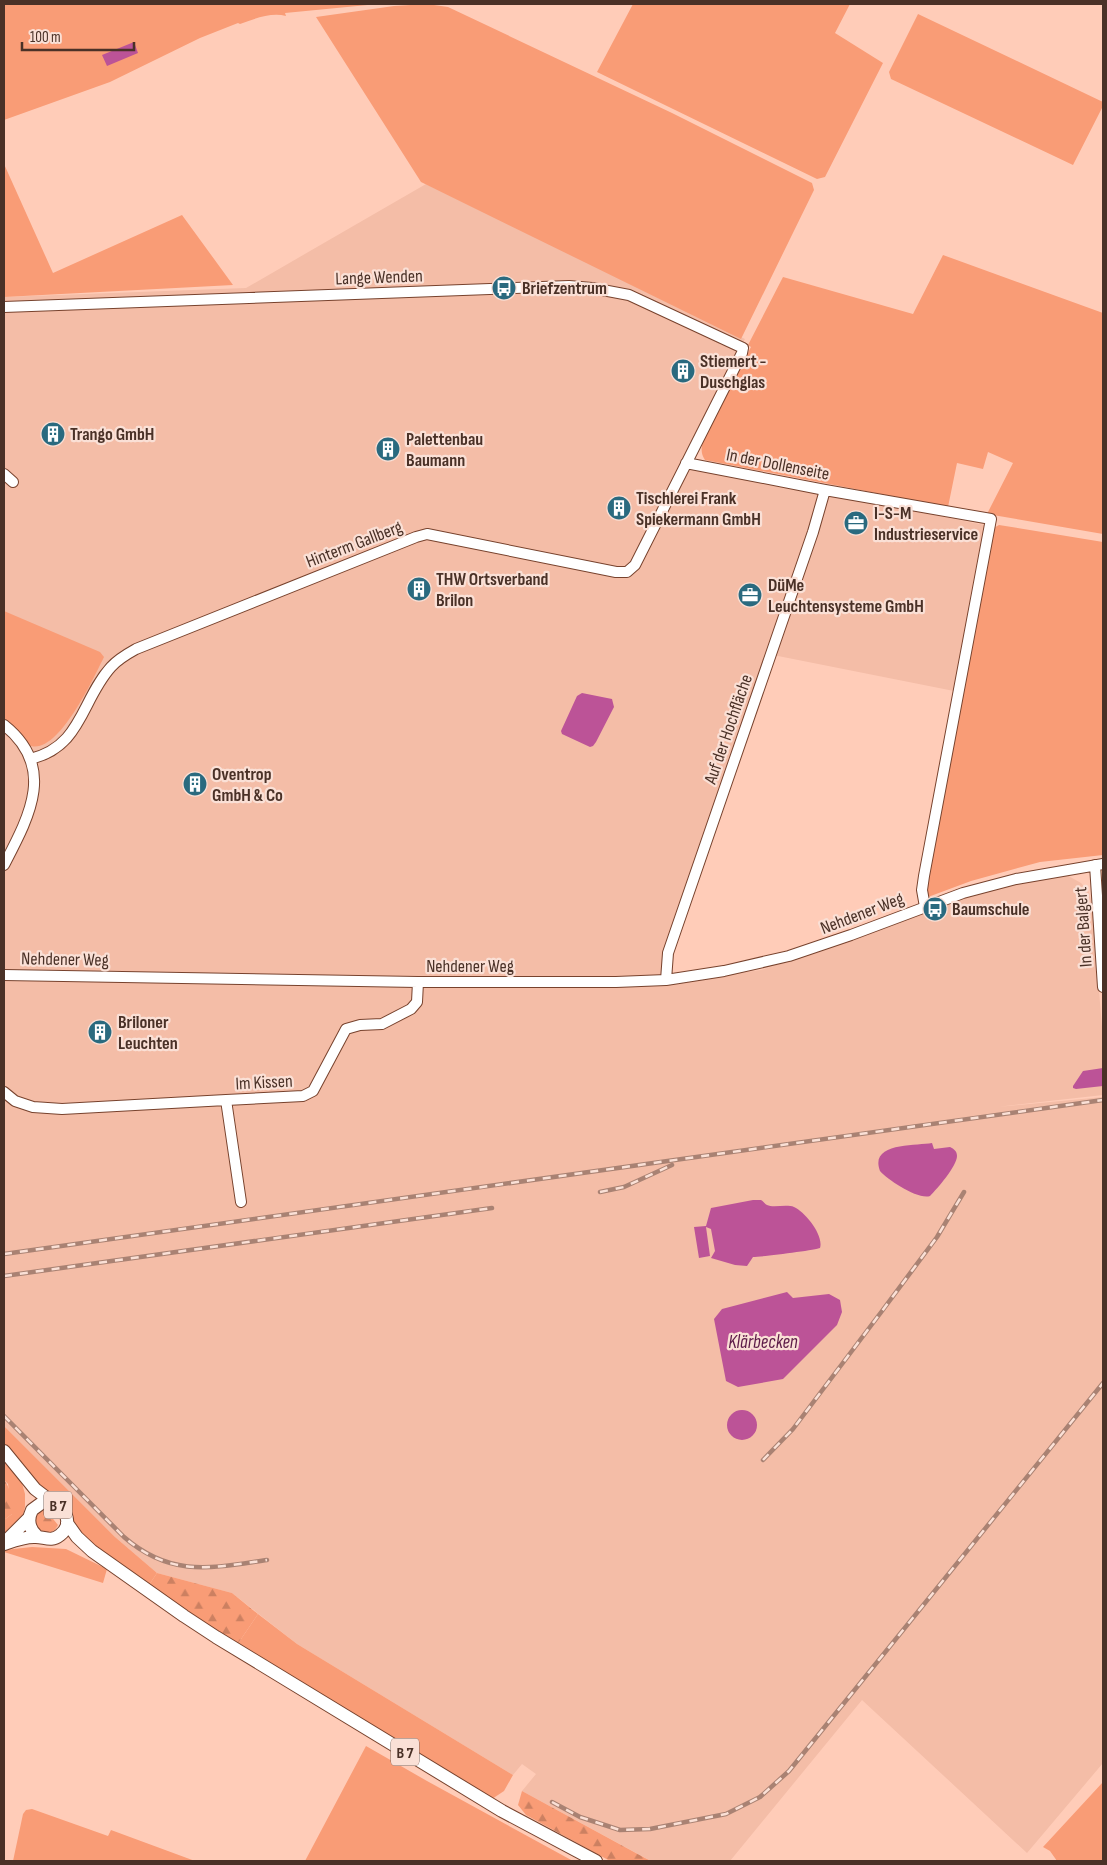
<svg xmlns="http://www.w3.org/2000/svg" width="1107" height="1865" font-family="'Sofia Sans Condensed',sans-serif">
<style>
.built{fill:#f4bda7}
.green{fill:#f99c76}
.forest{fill:url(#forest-firs)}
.water{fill:#bc5397}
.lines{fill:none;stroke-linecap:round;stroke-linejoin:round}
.minor-casing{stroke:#77422d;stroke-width:12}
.major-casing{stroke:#77422d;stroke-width:14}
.minor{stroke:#fff;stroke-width:10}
.major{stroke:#fff;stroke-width:12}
.rail-casing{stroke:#a98273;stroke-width:4.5}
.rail{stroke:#fae0d6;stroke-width:2.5;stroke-dasharray:8;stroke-linecap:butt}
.labels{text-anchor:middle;stroke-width:4.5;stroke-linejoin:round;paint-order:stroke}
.shield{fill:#fae0d6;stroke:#7f665c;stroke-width:1}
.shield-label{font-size:16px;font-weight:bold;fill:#4a3127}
.street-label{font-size:18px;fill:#4a3127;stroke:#fae0d6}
.poi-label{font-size:18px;font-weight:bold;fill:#4a3127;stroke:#fae0d6;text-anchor:start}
.water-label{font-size:19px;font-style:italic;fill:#5c1947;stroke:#fae0d6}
</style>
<defs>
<pattern id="forest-firs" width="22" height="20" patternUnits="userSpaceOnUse" patternTransform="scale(1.25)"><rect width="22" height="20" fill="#f99c76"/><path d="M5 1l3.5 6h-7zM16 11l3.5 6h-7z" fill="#cc8061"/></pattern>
</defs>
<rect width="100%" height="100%" fill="#ffccb8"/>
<path class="built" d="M426,184L745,339L680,464L989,526L959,692L768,654L685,889L662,960L673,982L761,970L817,952L929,908L1002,885L1065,874L1081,883L1089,892L1092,906L1103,1039V1095L997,1107L1103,1097V1763L1027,1853L862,1700L730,1861H651L522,1791L536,1774L522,1764L513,1775L297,1644L232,1593L157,1573L115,1537L4,1426V297L246,288Z"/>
<path class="green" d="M4,4H378L285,13L286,16C271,12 254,19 240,24L238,23L200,38L110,82L4,120Z
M427,4L448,7L672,113L812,183L814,190L741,339L421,182L316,17L394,6Z
M633,4H850L835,33L883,63L825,177L817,179L597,72Z
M918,14L1103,102V106L1073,165L891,79L889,72Z
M4,164L53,273L182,215L233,285L4,297Z
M943,255L1103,313V534L987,514L1013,463L988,452L983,469L957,463L948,507L705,460C699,451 702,443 706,435L751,347L748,345L783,277L913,314Z
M999,525L1103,542V855L1040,862L971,881L928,897L927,888L949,772L992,529Z
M4,611L100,652L104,657C94,677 59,754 31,746C19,742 14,725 4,718Z
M4,1426L115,1537L157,1573L149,1585L89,1543L4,1445Z
M4,1458L20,1476L25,1494V1507L22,1519L4,1537V1520L12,1514L8,1484L4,1480Z
M32,1547L66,1549L107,1569L103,1583L4,1552V1550Z
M258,1614L297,1644L513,1775L504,1791L492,1799L237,1645Z
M366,1746L427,1781L573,1861H305Z
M1103,1782V1861H1057L1050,1851L1043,1847Z
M32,1809L108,1836L111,1830L195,1861H13L23,1814L26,1810Z"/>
<path class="forest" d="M4,1480C11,1488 13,1503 12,1514L4,1520Z
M45,1509L58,1525C54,1534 45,1535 38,1528C33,1520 36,1512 45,1509Z
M157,1573L232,1593L258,1614L237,1645L149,1585Z
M522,1791L645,1858L651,1861H610L526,1815L518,1805Z"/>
<path class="water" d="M134,42L138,53L107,66L102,55Z
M582,693L612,699L614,707L596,742L593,746L590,747L562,734L561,731L577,696Z
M1103,1068V1086L1076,1089L1073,1088V1086L1083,1071Z
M932,1143L934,1149L950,1147C954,1149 957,1151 957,1156C957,1166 937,1189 930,1196C918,1200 888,1180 880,1171C869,1142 916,1146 932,1143Z
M753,1200H761C763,1201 765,1204 767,1205C773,1208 787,1204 794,1207C805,1212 824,1235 820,1248C816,1250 762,1257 753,1257L747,1266L735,1265L711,1258L715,1251L711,1229L706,1227L710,1256L699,1258L694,1227L706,1226L711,1208Z
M787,1292L793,1298L829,1294L840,1300L842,1312L837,1325L783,1379L738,1387L726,1381L714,1319L722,1309Z
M727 1425a15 15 0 1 1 30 0a15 15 0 1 1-30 0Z"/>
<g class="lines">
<defs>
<path id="minor" d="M4,307L569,286L592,288L629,295L743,348L742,353L635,565L627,572H616L427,534L416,537L136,649C127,654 118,659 111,667C81,700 82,747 30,759
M686,463L825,490L991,519L924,876L922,890L925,907
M4,474L13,482
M4,725C57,767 29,817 4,865
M1095,865L1103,987
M4,975L418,982H616L666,980L724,971L789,956L851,935L963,893L1016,879L1103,864
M666,980L668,953L813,532L825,490
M4,1092L15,1101L33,1107L62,1109L226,1100L241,1202
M226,1100L303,1096L313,1091L346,1029L360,1025L382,1024L411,1009L417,1002L418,982"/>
<path id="major" d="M4,1451L35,1489L52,1502
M67,1523L77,1537L92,1551L184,1616L216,1637L502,1811L596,1861
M4,1543L29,1518
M4,1544C13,1541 24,1537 34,1537C44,1536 50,1543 60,1535C77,1522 61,1500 43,1502L32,1510C27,1520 29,1529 37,1536"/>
</defs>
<use href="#minor" class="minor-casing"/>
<use href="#major" class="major-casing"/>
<use href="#minor" class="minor"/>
<use href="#major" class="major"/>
<defs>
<path id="rail" d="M600,1192L624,1187L672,1165
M4,1254L1103,1100
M4,1276L492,1208
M4,1416L124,1537C171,1578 212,1568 267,1560
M763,1460L793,1429L882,1311L937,1237L964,1192
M552,1802L580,1817L620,1830L650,1829L726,1814L760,1797L789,1771L1103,1383"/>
</defs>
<use href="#rail" class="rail-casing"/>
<use href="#rail" class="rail"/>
</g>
<defs>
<symbol id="bus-disc" viewBox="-11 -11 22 22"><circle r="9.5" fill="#2a6a7f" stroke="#fae0d6"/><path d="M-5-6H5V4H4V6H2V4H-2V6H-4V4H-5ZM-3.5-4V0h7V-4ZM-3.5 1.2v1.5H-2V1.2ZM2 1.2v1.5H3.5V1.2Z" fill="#fff"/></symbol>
<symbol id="building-disc" viewBox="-11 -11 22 22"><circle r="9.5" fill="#2a6a7f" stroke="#fae0d6"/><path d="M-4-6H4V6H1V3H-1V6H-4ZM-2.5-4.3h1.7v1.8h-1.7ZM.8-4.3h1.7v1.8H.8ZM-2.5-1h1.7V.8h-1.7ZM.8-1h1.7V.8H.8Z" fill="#fff"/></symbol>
<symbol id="office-disc" viewBox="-11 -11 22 22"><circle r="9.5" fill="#2a6a7f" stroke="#fae0d6"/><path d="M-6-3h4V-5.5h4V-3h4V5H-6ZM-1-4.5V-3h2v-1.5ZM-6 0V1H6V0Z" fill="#fff"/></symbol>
</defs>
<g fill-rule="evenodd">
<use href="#bus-disc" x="490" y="274" width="28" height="28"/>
<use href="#building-disc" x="669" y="357" width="28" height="28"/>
<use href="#building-disc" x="39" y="420" width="28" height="28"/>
<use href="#building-disc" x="374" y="435" width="28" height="28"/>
<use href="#building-disc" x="605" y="494" width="28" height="28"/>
<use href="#office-disc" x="842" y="509" width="28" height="28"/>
<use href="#building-disc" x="405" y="575" width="28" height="28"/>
<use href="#office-disc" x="736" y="581" width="28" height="28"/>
<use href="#building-disc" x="181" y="770" width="28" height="28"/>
<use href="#bus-disc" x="921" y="895" width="28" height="28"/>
<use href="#building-disc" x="86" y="1018" width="28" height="28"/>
</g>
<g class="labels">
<g class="shield">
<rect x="44" y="1491.5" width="28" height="27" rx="4"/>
<rect x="391" y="1738.5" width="28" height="27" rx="4"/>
</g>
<g class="shield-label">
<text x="58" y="1511">B 7</text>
<text x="405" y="1758">B 7</text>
</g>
<g class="street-label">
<text transform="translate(379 277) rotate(-2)" y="6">Lange Wenden</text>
<text transform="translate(778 464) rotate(11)" y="6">In der Dollenseite</text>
<text transform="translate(354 544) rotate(-21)" y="6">Hinterm Gallberg</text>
<text transform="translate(728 729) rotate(-71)" y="6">Auf der Hochfläche</text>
<text transform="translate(862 913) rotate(-21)" y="6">Nehdener Weg</text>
<text transform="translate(1083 927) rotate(-94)" y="6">In der Balgert</text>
<text transform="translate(65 959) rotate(1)" y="6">Nehdener Weg</text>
<text x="470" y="972">Nehdener Weg</text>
<text transform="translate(264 1082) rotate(-3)" y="6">Im Kissen</text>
</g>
<g class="poi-label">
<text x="522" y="294">Briefzentrum</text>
<text x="700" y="367">Stiemert -<tspan x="700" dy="21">Duschglas</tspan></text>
<text x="70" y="440">Trango GmbH</text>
<text x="406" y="445">Palettenbau<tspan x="406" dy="21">Baumann</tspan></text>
<text x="636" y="504">Tischlerei Frank<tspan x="636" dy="21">Spiekermann GmbH</tspan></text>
<text x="874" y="519">I-S-M<tspan x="874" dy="21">Industrieservice</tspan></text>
<text x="436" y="585">THW Ortsverband<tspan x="436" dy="21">Brilon</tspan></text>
<text x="768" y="591">DüMe<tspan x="768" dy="21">Leuchtensysteme GmbH</tspan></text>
<text x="212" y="780">Oventrop<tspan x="212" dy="21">GmbH &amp; Co</tspan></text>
<text x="952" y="915">Baumschule</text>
<text x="118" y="1028">Briloner<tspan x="118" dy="21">Leuchten</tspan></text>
</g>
<g class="water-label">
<text x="763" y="1348">Klärbecken</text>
</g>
</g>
<rect width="1107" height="1865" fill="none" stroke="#4a3127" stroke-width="10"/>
<path d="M22 42v8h112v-8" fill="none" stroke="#4a3127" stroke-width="2.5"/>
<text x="30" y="42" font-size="15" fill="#4a3127" stroke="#fae0d6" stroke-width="4" paint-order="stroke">100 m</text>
</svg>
